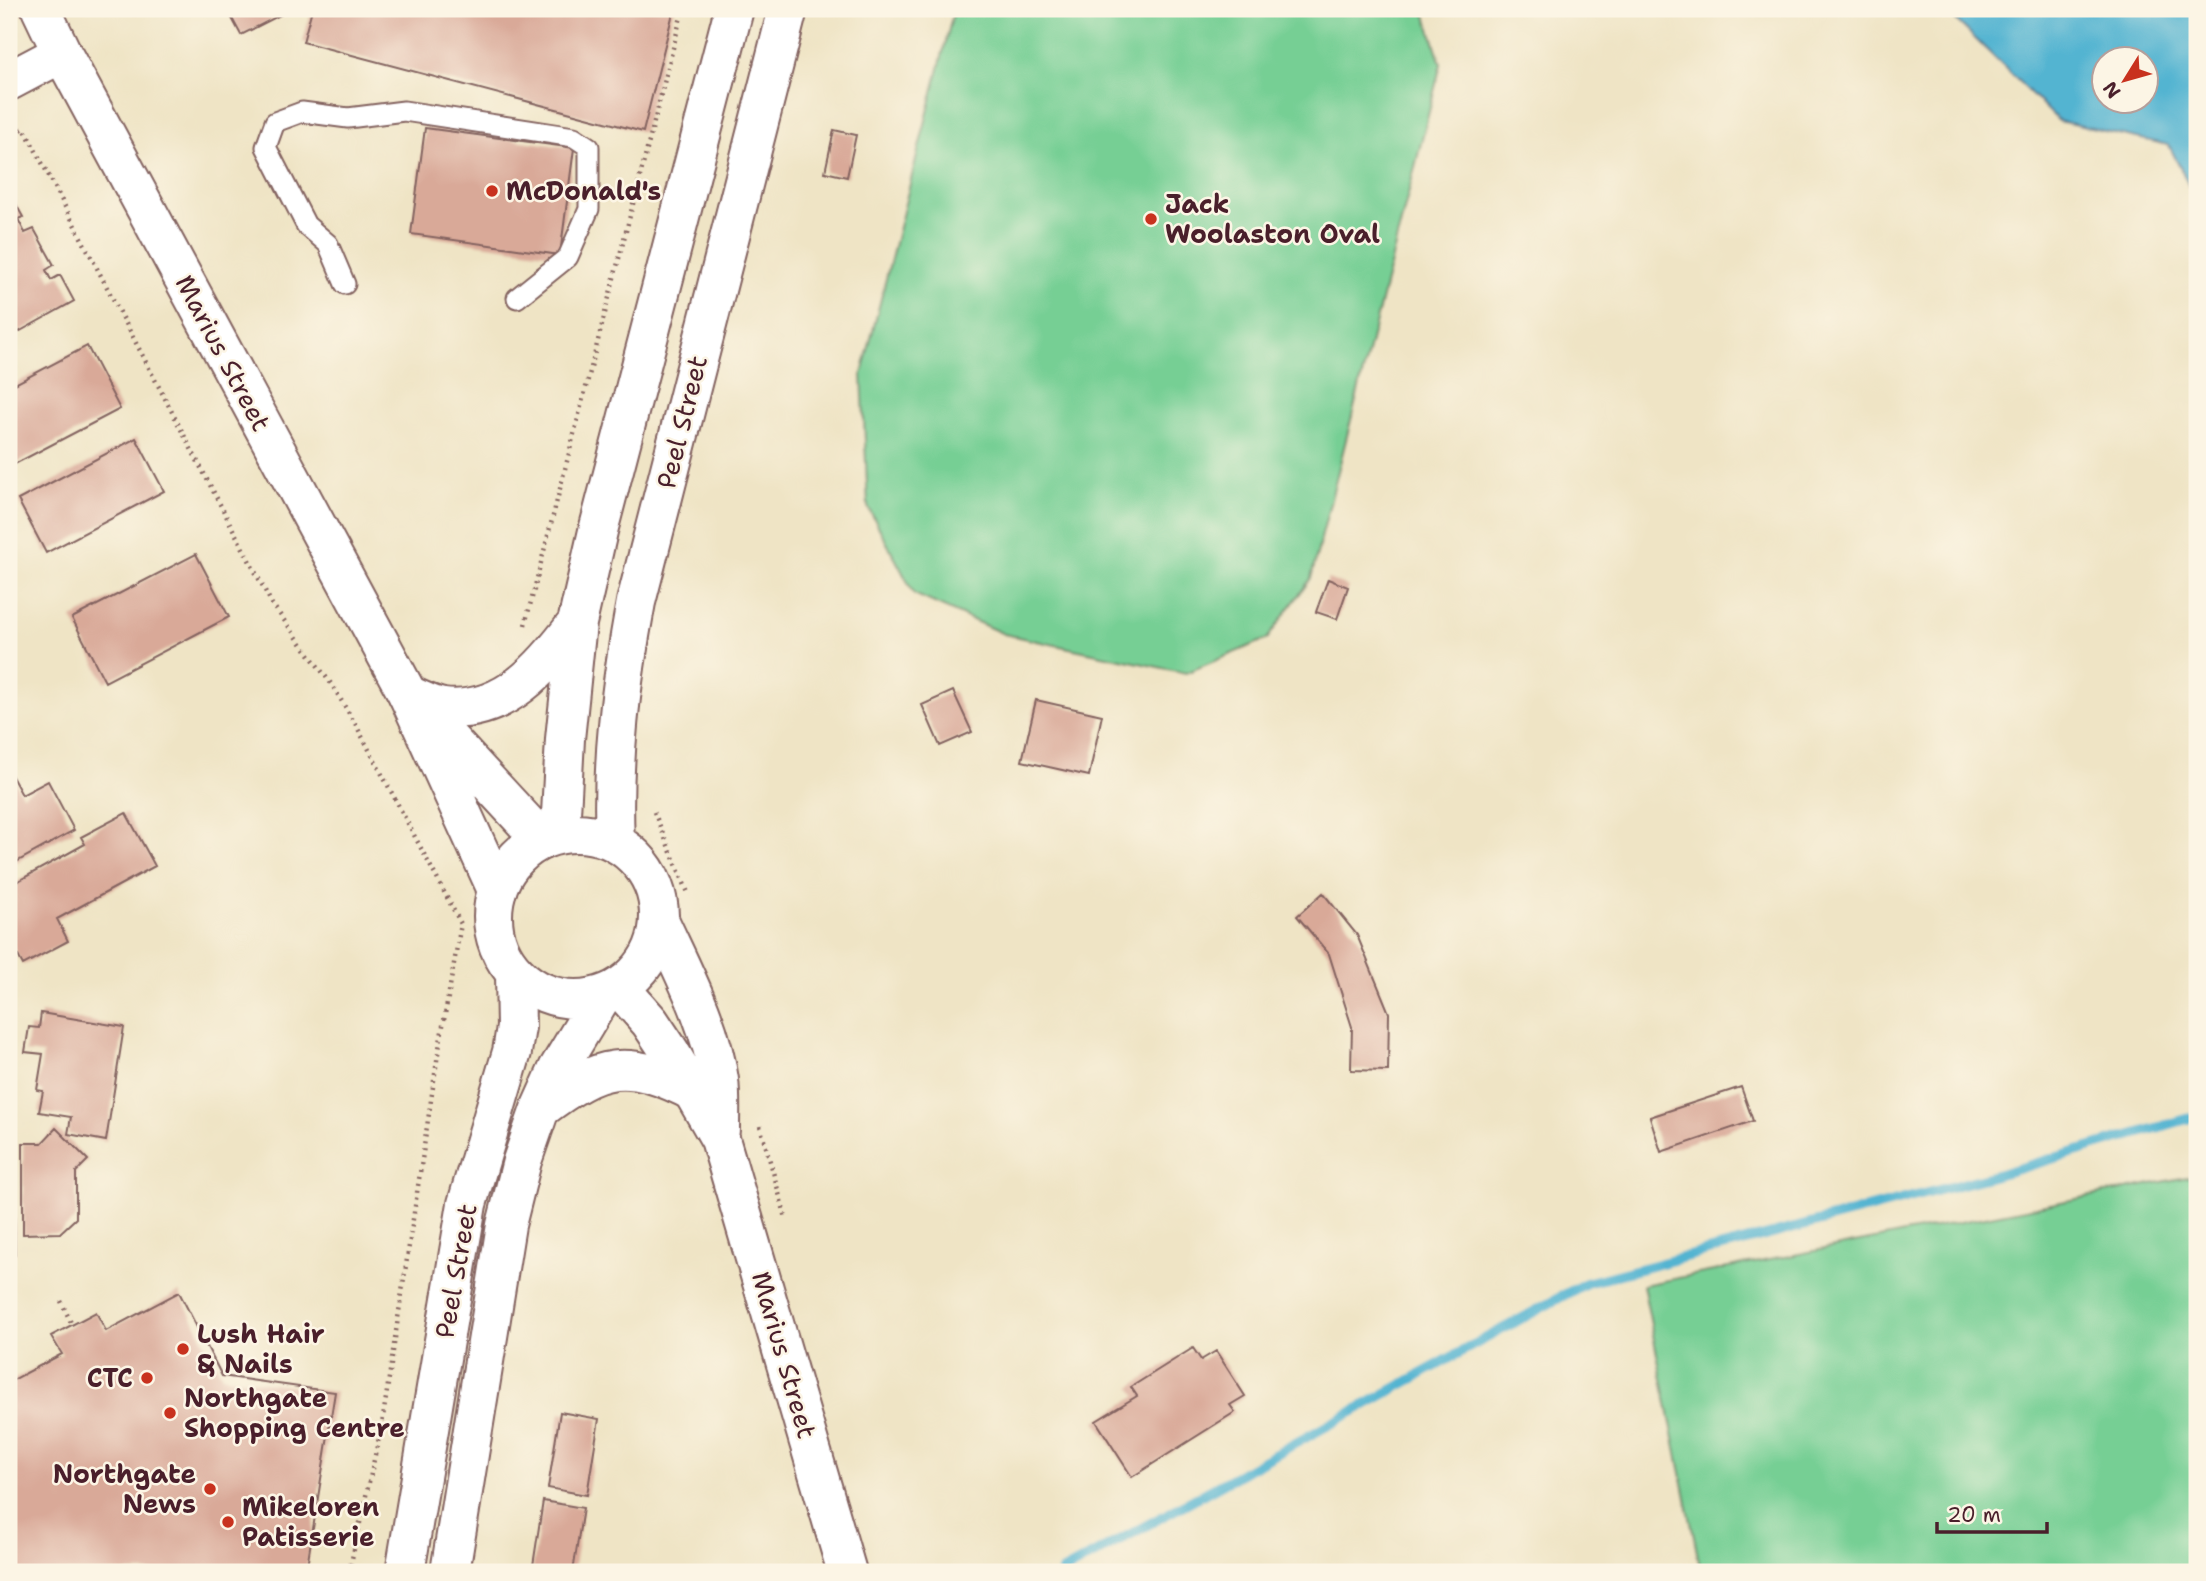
<svg xmlns="http://www.w3.org/2000/svg" width="2206" height="1581" font-family="'Shantell Sans',sans-serif">
<style>
.pitch{fill:#76cf94;stroke:#607760;stroke-width:2}
.water{fill:#52b4d1;stroke:#4e6a7e;stroke-width:2;fill-rule:evenodd}
.lines{fill:none;stroke-linecap:round;stroke-linejoin:round}
.stream{stroke:#52b4d1;stroke-width:10}
.building{fill:#d9a998}
.lane-casing{stroke:#846461;stroke-width:23}
.street-casing{stroke:#846461;stroke-width:42}
.primary-casing{stroke:#846461;stroke-width:42}
.path{stroke:#846461;stroke-width:4.5;stroke-dasharray:2 5;stroke-linecap:butt}
.lane{stroke:#fff;stroke-width:19}
.street{stroke:#fff;stroke-width:38}
.primary{stroke:#fff;stroke-width:38}
.poi-dot{fill:#c8321e;stroke:#fcf5e5;stroke-width:2.5}
.labels{text-anchor:middle;stroke-width:5;stroke-linejoin:round;paint-order:stroke}
.poi-label{font-size:26px;font-weight:bold;fill:#4a1f2b;stroke:#fcf5e5;text-anchor:start}
.street-label{font-size:26px;fill:#4a1f2b;stroke:#fcf5e5}
</style>
<rect width="100%" height="100%" fill="#fcf5e5"/>
<filter id="ink" filterUnits="userSpaceOnUse"><feTurbulence type="fractalNoise" baseFrequency=".0143" numOctaves="2"/><feDisplacementMap in="SourceGraphic" scale="14" xChannelSelector="R" yChannelSelector="G"/><feConvolveMatrix kernelMatrix="1 2 1 2 8 2 1 2 1" color-interpolation-filters="sRGB"/></filter>
<filter id="wash" filterUnits="userSpaceOnUse"><feTurbulence type="fractalNoise" baseFrequency=".00686" numOctaves="4" result="noise"/><feDisplacementMap in="SourceGraphic" scale="28" xChannelSelector="R" yChannelSelector="G"/><feGaussianBlur stdDeviation="1.57" result="paint"/><feColorMatrix in="noise" values="0 0 0 0 0 0 0 0 0 0 0 0 0 0 0 0 0 1.4 0 .05"/><feComposite in="paint" operator="in"/></filter>
<g filter="url(#wash)">
<rect width="100%" height="100%" fill="#efe4c5"/>
<path class="pitch" d="M954,9H1424L1441,64L1311,578L1267,639L1186,673L1004,634L914,594L868,507L862,374Z
M2197,1175V1572H1701L1643,1285Z"/>
<path class="water" d="M1945,9H2197V202L2169,145L2059,121ZM2104,60H2146V102H2104Z"/>
<g class="lines">
<path class="stream" d="M1062,1572L1586,1283L2007,1172L2197,1116"/>
</g>
<g id="blocks">
<path class="building" d="M227,9H286L288,11L241,35Z
M312,9H674L643,132L303,42Z
M425,128L574,148L560,255L411,234Z
M834,130L856,135L847,177L825,172Z
M9,192L23,217L18,219L25,233L34,229L54,265L46,270L51,280L60,275L74,301L15,334L9,323Z
M87,346L120,409L9,467V387Z
M136,438L164,491L46,553L18,500Z
M196,554L229,617L105,682L72,618Z
M1328,579L1348,587L1337,619L1316,612Z
M953,691L972,732L940,746L922,705Z
M1036,700L1102,715L1089,776L1022,761Z
M9,771L22,795L48,781L74,830L9,866Z
M126,813L155,866L57,919L68,941L23,965L9,939V886L85,844L81,837Z
M1323,893L1357,935L1389,1013L1388,1071L1351,1070L1352,1027L1329,954L1297,916Z
M41,1013L124,1027L106,1141L68,1134L71,1117L39,1112L43,1091L37,1090L43,1054L25,1052L29,1027L39,1028Z
M1741,1087L1753,1121L1661,1152L1650,1117Z
M56,1128L88,1160L76,1172V1218L60,1233L23,1234V1143H42Z
M9,1163H13L15,1255L9,1256Z
M179,1292L222,1376L335,1392L306,1572H9V1382L62,1354L51,1336L96,1312L106,1331Z
M1193,1348L1201,1360L1216,1351L1245,1396L1230,1405L1235,1412L1132,1477L1096,1421L1137,1396L1131,1387Z
M560,1412L599,1419L587,1495L548,1488Z
M543,1501L583,1508L573,1572H532Z"/>
</g>
</g>
<g filter="url(#ink)">
<use href="#blocks" fill-opacity="0" stroke="#846461" stroke-width="2"/>
<g class="lines">
<defs>
<path id="lane" d="M345,284L328,244L306,225L266,147L275,122L302,112L348,118L404,111L574,137L589,147V209L568,257L517,298"/>
<path id="street" d="M41,9L62,53L408,695L497,890
M9,81L62,53
M431,720L542,840
M660,922C683,972 711,1024 719,1080C721,1096 720,1113 720,1130
M620,988L650,1022L670,1052L720,1139L847,1572"/>
<path id="primary" d="M408,695C419,699 431,706 443,708C504,715 544,667 577,623
M493 916a83 83 0 1 1 166 0a83 83 0 1 1-166 0Z
M560,833L565,739L577,623L598,531L734,9
M615,842C611,760 621,682 636,602L788,9
M540,1109C601,1063 626,1057 696,1093
M405,1572L467,1204L512,1052L516,1027L515,974
M450,1572L506,1225L522,1161L540,1109L558,1069L602,996"/>
</defs>
<use href="#lane" class="lane-casing"/>
<use href="#street" class="street-casing"/>
<use href="#primary" class="primary-casing"/>
<path class="path" d="M9,137L24,128L272,604L332,685L356,725L461,924L438,1054L382,1424L349,1572
M525,625L683,9
M654,812L689,895
M760,1126L786,1218
M61,1301L72,1325"/>
<use href="#lane" class="lane"/>
<use href="#street" class="street"/>
<use href="#primary" class="primary"/>
</g>
</g>
<g class="poi-dot">
<circle cx="492" cy="191" r="7"/>
<circle cx="1151" cy="219" r="7"/>
<circle cx="183" cy="1349" r="7"/>
<circle cx="147" cy="1378" r="7"/>
<circle cx="170" cy="1413" r="7"/>
<circle cx="210" cy="1489" r="7"/>
<circle cx="228" cy="1522" r="7"/>
</g>
<g class="labels">
<g class="poi-label">
<text x="506" y="200">McDonald's</text>
<text x="1165" y="213">Jack<tspan x="1165" dy="30">Woolaston Oval</tspan></text>
<text x="197" y="1343">Lush Hair<tspan x="197" dy="30">&amp; Nails</tspan></text>
<text x="133" y="1387" text-anchor="end">CTC</text>
<text x="184" y="1407">Northgate<tspan x="184" dy="30">Shopping Centre</tspan></text>
<text x="196" y="1483" text-anchor="end">Northgate<tspan x="196" dy="30">News</tspan></text>
<text x="242" y="1516">Mikeloren<tspan x="242" dy="30">Patisserie</tspan></text>
</g>
<g class="street-label">
<text transform="translate(223 353) rotate(62)" y="9">Marius Street</text>
<text transform="translate(682 422) rotate(-76)" y="9">Peel Street</text>
<text transform="translate(456 1271) rotate(-80)" y="9">Peel Street</text>
<text transform="translate(784 1355) rotate(74)" y="9">Marius Street</text>
</g>
</g>
<rect width="2206" height="1581" fill="none" stroke="#fcf5e5" stroke-width="35"/>
<g transform="translate(2125 80) rotate(233)"><circle r="33" fill="#fcf5e5" stroke="#b59f9b" stroke-width="2"/>
<path d="M0-5L12 26L0 18L-12 26Z" fill="#c8321e"/>
<text y="-10" font-size="19" font-weight="bold" text-anchor="middle" fill="#4a1f2b">N</text>
</g>
<path d="M1937 1522v10h110v-10" fill="none" stroke="#4a1f2b" stroke-width="3.5"/>
<text x="1947" y="1522" font-size="21" fill="#4a1f2b" stroke="#fcf5e5" stroke-width="5" paint-order="stroke">20 m</text>
</svg>
